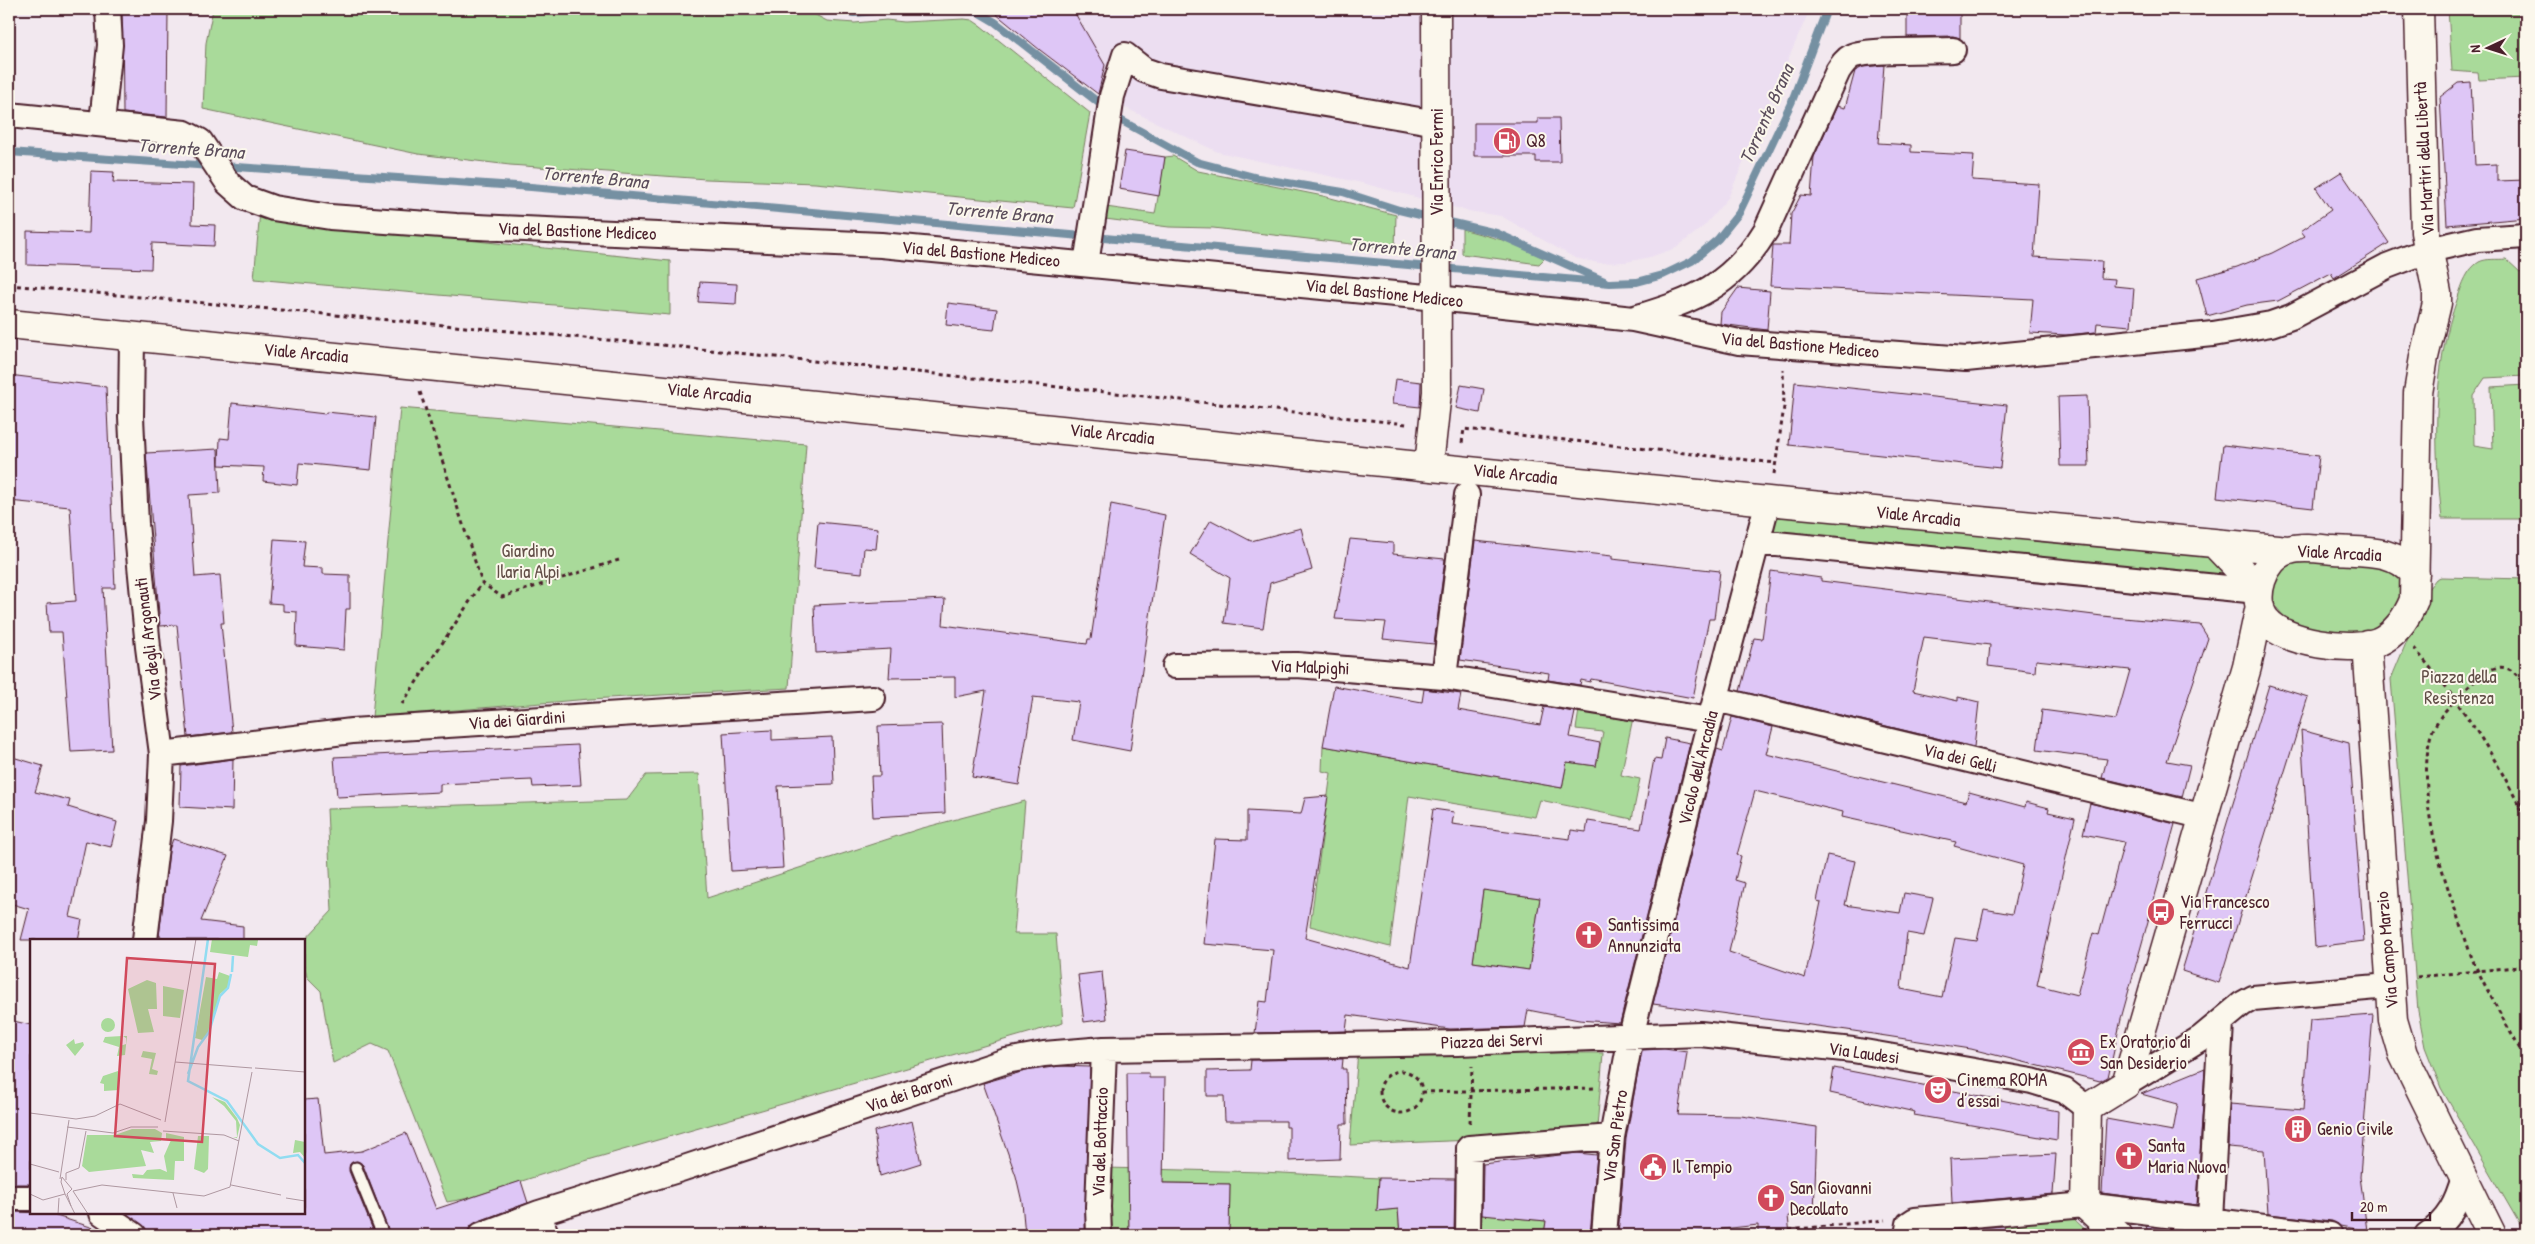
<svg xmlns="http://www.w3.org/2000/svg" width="2535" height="1244" font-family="'Patrick Hand',sans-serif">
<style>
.built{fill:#ecdef1}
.green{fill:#a9da9a;stroke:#7a7c62}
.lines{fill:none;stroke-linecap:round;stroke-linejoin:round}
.stream{stroke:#7590a2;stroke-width:8}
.building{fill:#dec6f6;stroke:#4a1f2b;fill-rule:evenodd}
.service-casing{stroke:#4a1f2b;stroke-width:15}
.minor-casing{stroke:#4a1f2b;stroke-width:28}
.tertiary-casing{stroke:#4a1f2b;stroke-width:31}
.path{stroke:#4a1f2b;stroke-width:3;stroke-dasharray:4 4;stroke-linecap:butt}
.service{stroke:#fbf7ec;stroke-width:11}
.minor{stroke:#fbf7ec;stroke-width:24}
.tertiary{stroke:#fbf7ec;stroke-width:28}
.labels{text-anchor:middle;stroke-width:4;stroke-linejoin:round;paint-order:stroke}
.poi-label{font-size:18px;fill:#4a1f2b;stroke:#fbf7ec;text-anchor:start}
.street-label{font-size:18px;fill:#4a1f2b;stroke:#fbf7ec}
.park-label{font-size:18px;fill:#624e47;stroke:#fbf7ec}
.water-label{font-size:19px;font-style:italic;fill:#5c4e5c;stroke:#fbf7ec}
.inset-river{fill:none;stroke:#91dcf1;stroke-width:2.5}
.inset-road{fill:none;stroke:#af98a1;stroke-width:1}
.view{fill:#d1495b;fill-opacity:0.15;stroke:#d1495b;stroke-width:2.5}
.inset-edge{fill:none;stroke:#4a1f2b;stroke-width:2.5}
</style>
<rect width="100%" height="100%" fill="#f2e8ef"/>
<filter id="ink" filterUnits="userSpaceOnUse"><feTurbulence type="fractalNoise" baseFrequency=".02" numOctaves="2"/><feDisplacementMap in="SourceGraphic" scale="10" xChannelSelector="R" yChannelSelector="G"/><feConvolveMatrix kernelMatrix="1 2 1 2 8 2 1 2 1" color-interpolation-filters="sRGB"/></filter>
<g filter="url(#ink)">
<path class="built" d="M990,9H1810L1728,198L1704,226L1676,248L1650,257L1626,262L1599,263L1575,258L1501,216L1468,211L1362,183L1218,152L1103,97L1040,50Z"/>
<path class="green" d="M213,9H804L827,21L855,23L886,20L904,22L964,19L972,20L981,26L1090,113L1073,208L815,183L706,179L510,165L418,154L203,109L206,43Z
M2448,9H2526V78L2479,80L2478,73L2452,71Z
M1173,156L1198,171L1323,196L1396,215L1395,249L1213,228L1169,227L1105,219L1106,207L1155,214L1165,157Z
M260,211L322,225L670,261V315L254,279Z
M1462,229L1506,241L1545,258L1539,264L1462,254Z
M2506,259L2521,273L2526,272V376L2485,378L2473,396L2474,446L2493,449L2491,387L2526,385V519H2442C2434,446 2432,367 2458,297C2462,285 2467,269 2479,262C2487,258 2497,260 2506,259Z
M400,408L806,444L789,688L590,699L372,717Z
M1781,517L2202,555L2212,558L2223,570V577L1765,533L1774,519Z
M2313,561C2332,562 2385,564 2399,574C2403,577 2405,584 2408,588C2401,598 2394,615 2385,624C2364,642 2299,633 2281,613C2271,602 2271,590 2270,577L2287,565Z
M2441,577L2526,579V1235L2441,1088L2425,1047L2418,1011L2391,679L2429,588L2436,579Z
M1580,704L1634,713L1621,775L1640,779L1632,819L1540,800L1535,817L1409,796L1390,947L1310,926L1331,773L1322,771L1323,746L1562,788L1567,762L1596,766L1603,732L1576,729Z
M699,774L707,898L919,829L1025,801L1014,934H1056L1063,1023L571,1165L470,1198L447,1202L388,1051L372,1044L333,1063L321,991L307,977L304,965V941L332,911L327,809L627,800L646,775Z
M1483,890L1540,898L1529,970L1473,962Z
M1358,1052L1603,1053L1597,1128L1473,1140L1350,1145Z
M1106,1168L1262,1172L1379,1178L1377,1211L1398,1209L1400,1235H1243L1229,1230L1230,1184L1129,1182V1234H1113Z
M1476,1214L1546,1221L1544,1235H1475Z
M2073,1218L2091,1235H2006L2003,1219Z"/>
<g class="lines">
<path class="stream" d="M836,9L854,13L898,9
M963,9L978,12L995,22L1122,121L1197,162L1258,178L1343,192L1399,210L1496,233L1604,281
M9,152L211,166
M223,166L531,187L1610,283L1637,282L1663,275L1692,261L1718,239L1739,213L1792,101L1827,9"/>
</g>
<path class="building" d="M122,9H168L167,117L123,113Z
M990,9H1068L1076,15L1105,65L1098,94L1040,50Z
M1907,9H1960V38L1953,36L1907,37Z
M1884,65L1878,143L1911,145V152L1974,155L1972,180L2039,184L2034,257L2102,261L2101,278L2115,279L2114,286L2134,288L2131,326L2097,323L2096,332L2066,335L2030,333L2033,299L1770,286L1773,245H1789L1791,214L1801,195L1811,196L1814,157L1837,106L1845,108L1855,71L1863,67Z
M2471,82L2475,165L2497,164V181L2526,180V218L2447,225L2440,97L2458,83Z
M1538,118H1559L1560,162H1536V156H1474V123H1538Z
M1125,151L1165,157L1159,196L1119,189Z
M91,171L114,172L113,182L193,184L192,224L215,225L214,246L152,243L151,269L27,265V231L89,233Z
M2341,172L2389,243L2334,278L2331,273L2278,301L2247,305L2207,316L2197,278L2237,267L2272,253L2305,236L2301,231L2331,210L2316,188Z
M700,282L737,284L736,304L698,302Z
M1738,288L1770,291L1767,330L1720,324L1721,312Z
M948,303L997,309L994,330L946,325Z
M9,375L106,387L115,588H103L112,750L71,752L62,632H49L47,603L76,601L70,507L9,501Z
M1395,379L1421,382L1420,407L1392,404Z
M1795,382L2007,405L2000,468L1789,445Z
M1461,385L1484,389L1480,413L1456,408Z
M2087,396L2089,466H2060L2058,397Z
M232,403L325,414L326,412L376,417L371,470L299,463L297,485L263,481L264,467L219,465L220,438L229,439Z
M2223,445L2319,456L2313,508L2217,497Z
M218,449L220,493L189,495L195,577L220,575L224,623H221L232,732L188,737L177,625L160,626L146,453Z
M1111,504L1165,515L1130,751L1073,740L1079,702L1033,697L1019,785L972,777L986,691L955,697V677L889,678L891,649L816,653L814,605L945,599L943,625L1087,644L1088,639H1091Z
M1211,520L1251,541L1301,528L1312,570L1270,583L1263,628L1224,623L1230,578L1190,554Z
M818,522L878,528L876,549L864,548L862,573L814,568Z
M274,539L305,541L302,567L323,568V574L350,575V609H346L344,650L296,646L297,612L283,611V604L269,603Z
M1350,539L1393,543V554L1445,559L1434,644L1383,639L1386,622L1335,619Z
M1475,541L1612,556V559L1720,571L1714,619H1709L1693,698L1591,679L1590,682L1581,680L1580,685L1548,680L1549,673L1460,660Z
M1771,571L1821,578V581L1941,596L2102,616L2200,625L2208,638L2167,761L2190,765L2182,797L2102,778L2107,759L2037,750L2042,710L2116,720L2130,670L2036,660L2035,672L1988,666L1990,645L1924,637L1913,691L1958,701V697L1979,702L1974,747L1740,691L1754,638L1762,639Z
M2269,685L2308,697L2219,983L2182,971Z
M1334,686L1422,702L1424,689L1461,694L1458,710L1540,725L1544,707L1575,712L1570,737L1600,743L1596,766L1567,762L1562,788L1323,746Z
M1732,717L1773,727L1766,754L1966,802L1969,792L2025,807L2026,802L2049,808L2048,812L2075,818L2037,985L2077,995L2093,933L2099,935L2124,842L2083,834L2090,803L2175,824L2122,1015L2108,1077L2100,1081L1971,1049L1847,1030L1653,1004L1717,749L1723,751ZM1755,791L1843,812L1842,817L1956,842L1954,846L2023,865L2012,914L1984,909L1977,941L1955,938L1942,997L1901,989L1907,933L1924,936L1933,898L1904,893L1900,913L1845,905L1855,861L1827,855L1817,901L1821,902L1805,978L1729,952L1745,883L1735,880L1741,856L1737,855Z
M942,724L945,813L873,817L871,776H880L878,726Z
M772,730V740L832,737L834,784L778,786L783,868L731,871L723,733Z
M2301,730L2349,743L2364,941L2315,947Z
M1665,738L1690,743L1620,1023L1579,1020L1528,1010L1525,1027L1450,1029L1348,1015L1346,1031L1255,1033L1259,1001L1267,1002L1273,950L1204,944L1215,839L1247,840V811L1301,814L1305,798L1328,796L1305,938L1410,967L1433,809L1454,812L1452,824L1570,839L1571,830L1586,832L1588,821L1641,829L1654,759L1661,760ZM1483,890L1540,898L1529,970L1473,962Z
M578,745L581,785L533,787L532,780L440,784V792L337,797L334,757Z
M9,756L43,766L35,792L70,800L68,807L117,822L111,847L86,841L70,917L82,920L78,940H21L29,909L9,903V857L14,839L9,837Z
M233,759L232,810L180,807L181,766Z
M173,839L228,856L201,921L243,926V940H161V936H159L169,850Z
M1102,972L1107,1019L1084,1022L1078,975Z
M2373,1015L2360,1176L2367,1231L2340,1226L2332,1221L2268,1214L2264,1150L2228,1147L2230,1104L2303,1110L2310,1020Z
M9,1020L31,1025V1184H9Z
M1664,1049L1687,1052L1678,1115L1741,1116L1817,1127L1814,1214L1788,1216L1790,1235H1758V1225L1670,1235H1667V1232L1618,1235L1626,1139L1642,1050Z
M1343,1059L1342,1069H1346L1347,1124H1341L1340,1159L1289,1161V1127H1286V1121H1225L1224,1096H1207V1071L1250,1070L1251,1060Z
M1060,1066L1090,1067L1085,1235H1025L1022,1202L1016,1176L983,1083L1025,1071Z
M1834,1068L2058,1111L2057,1140L1914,1115L1915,1112L1830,1093Z
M2205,1068L2197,1205L2102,1193L2106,1119L2173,1131L2178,1104L2141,1094Z
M1127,1073H1149V1078H1165L1163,1183L1230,1184L1229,1235L1129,1234Z
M318,1099L324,1155L362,1151L406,1133L436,1209L521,1181L528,1203L476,1222L470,1227L468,1235H390L363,1165L357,1161L350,1164L349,1171L375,1235H153L126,1213H304V1100Z
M912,1121L921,1163L880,1176L874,1131Z
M1577,1153L1597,1155L1590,1235H1544L1546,1221L1482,1215L1483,1164Z
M2056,1154L2053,1194L1952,1203L1950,1159Z
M1379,1178L1455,1179L1454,1235H1400L1398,1209L1377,1211Z
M9,1212L47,1213L103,1231V1235H9Z
M2004,1226L2006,1235H1954V1230Z
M2146,1226L2196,1232V1235H2149Z"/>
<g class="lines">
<defs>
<path id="service" d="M356,1168L383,1235"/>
<path id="minor" d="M9,115L185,133L200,141L228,183L245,198L273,208L330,217L456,226L881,245L1437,298L1633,319L1739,342L1966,359L2213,334L2271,324L2291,317L2387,266L2429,250L2477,239L2526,236
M102,123L110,45L108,9
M1086,264L1112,96L1125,55L1144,70L1161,76L1437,123
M1635,318C1695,300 1732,286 1766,230L1838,71C1842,65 1846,59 1852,56C1867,49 1933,51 1953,50
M132,337L131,417L136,524L148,647L162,754L159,821L145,940
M1467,495L1444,677L1710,720
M1757,542L2258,591
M1175,666L1297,665L1444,677
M1716,699L2205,817
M162,754L352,731L873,698
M2126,1084L2201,1038L2242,1004L2253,998L2389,986
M9,1198H31
M102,1213L134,1235
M539,1213L546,1235
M2210,1219L2221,1023
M481,1235L539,1213L681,1169L1006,1061L1044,1054L1104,1049L1458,1043L1700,1034L1853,1050L2032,1081L2065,1091L2087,1108
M1099,1235L1098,1207L1104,1049
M1468,1235L1469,1148L1612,1137
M1604,1235L1612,1137L1631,1036L1710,720L1768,501
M1907,1235L1909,1224L1915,1220L2085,1205L2330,1235
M2427,1235C2449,1220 2457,1203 2464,1178"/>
<path id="tertiary" d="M9,324L1768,501L2288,550
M1429,465L1437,392L1436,9
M2215,544L2258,589
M2415,574C2393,548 2365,552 2334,550C2321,549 2302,546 2289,550C2263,557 2249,600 2266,620C2284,643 2351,652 2378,642C2396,634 2407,617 2414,600L2418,393L2424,357L2437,303V293L2425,232L2419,9
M2367,644L2393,1020L2403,1054L2492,1235
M2118,1235L2085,1205L2087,1108L2126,1084L2247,667L2260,606"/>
</defs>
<use href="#service" class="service-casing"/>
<use href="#minor" class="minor-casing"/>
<use href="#tertiary" class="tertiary-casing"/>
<path class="path" d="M9,285L672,346L1407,424
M420,392L482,583L502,597L619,560
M1462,443L1464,429L1776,463
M1774,474L1784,407L1783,369
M2414,648C2459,701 2497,757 2526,820
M2526,689C2506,650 2485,671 2462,693C2451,704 2436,719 2431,735C2425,754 2426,783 2428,803C2433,846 2447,886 2461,927C2467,942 2471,959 2479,973C2493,1002 2510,1031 2526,1060
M402,704L482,583
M2520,806L2526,780
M2417,977L2526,966
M1380 1092a21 21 0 1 1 42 0a21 21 0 1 1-42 0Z
M1422,1092L1596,1088
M1470,1123L1472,1066
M1789,1230L1885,1220
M1749,1235L1758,1234"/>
<use href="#service" class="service"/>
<use href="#minor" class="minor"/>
<use href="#tertiary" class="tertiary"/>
</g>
</g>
<defs>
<symbol id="fuel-disc" viewBox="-11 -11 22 22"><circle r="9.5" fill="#d1495b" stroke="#fbf7ec"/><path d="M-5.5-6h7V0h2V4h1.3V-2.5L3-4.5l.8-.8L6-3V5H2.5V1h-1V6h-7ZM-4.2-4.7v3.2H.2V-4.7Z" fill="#fff"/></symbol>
<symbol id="bus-disc" viewBox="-11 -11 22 22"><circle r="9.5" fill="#d1495b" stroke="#fbf7ec"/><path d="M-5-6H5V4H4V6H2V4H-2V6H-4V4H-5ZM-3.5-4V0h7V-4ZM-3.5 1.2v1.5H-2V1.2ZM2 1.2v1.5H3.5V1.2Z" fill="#fff"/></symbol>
<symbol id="church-disc" viewBox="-11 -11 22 22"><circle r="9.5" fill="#d1495b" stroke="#fbf7ec"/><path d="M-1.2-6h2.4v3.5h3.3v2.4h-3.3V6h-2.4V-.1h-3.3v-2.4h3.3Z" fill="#fff"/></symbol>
<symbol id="museum-disc" viewBox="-11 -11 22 22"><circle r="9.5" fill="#d1495b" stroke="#fbf7ec"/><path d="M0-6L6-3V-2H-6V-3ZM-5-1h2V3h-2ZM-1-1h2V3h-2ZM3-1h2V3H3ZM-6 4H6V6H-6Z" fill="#fff"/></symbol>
<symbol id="theatre-disc" viewBox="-11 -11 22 22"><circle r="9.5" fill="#d1495b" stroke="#fbf7ec"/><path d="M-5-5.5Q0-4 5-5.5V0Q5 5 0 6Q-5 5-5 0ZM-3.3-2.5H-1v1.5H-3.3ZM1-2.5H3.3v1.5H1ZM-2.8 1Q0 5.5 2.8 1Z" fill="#fff"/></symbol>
<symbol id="building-disc" viewBox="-11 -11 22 22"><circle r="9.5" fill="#d1495b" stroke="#fbf7ec"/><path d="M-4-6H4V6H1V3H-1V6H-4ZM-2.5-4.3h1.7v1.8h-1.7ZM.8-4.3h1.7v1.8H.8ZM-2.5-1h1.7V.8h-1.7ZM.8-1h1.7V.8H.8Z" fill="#fff"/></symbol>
<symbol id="civic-disc" viewBox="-11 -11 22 22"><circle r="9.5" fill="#d1495b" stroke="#fbf7ec"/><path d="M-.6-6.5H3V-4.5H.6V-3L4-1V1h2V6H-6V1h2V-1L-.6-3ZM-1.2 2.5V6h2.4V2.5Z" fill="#fff"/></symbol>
</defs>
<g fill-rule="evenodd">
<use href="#fuel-disc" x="1491" y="125" width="32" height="32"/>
<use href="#bus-disc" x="2145" y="896" width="32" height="32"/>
<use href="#church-disc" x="1573" y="919" width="32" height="32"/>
<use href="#museum-disc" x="2065" y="1036" width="32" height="32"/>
<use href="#theatre-disc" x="1922" y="1074" width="32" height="32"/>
<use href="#building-disc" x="2282" y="1113" width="32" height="32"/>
<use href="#church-disc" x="2113" y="1140" width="32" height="32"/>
<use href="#civic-disc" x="1637" y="1151" width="32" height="32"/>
<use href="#church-disc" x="1755" y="1182" width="32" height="32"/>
</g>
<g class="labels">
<g class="poi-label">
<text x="1526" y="147">Q8</text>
<text x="2180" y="908">Via Francesco<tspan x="2180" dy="21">Ferrucci</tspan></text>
<text x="1608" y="931">Santissima<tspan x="1608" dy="21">Annunziata</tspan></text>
<text x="2100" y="1048">Ex Oratorio di<tspan x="2100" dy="21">San Desiderio</tspan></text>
<text x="1957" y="1086">Cinema ROMA<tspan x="1957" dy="21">d’essai</tspan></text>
<text x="2317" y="1135">Genio Civile</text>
<text x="2148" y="1152">Santa<tspan x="2148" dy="21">Maria Nuova</tspan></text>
<text x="1672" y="1173">Il Tempio</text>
<text x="1790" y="1194">San Giovanni<tspan x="1790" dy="21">Decollato</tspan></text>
</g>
<g class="street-label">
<text transform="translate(2424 159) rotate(-93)" y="6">Via Martiri della Libertà</text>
<text transform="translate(1437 162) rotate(-90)" y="6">Via Enrico Fermi</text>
<text transform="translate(577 231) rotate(2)" y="6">Via del Bastione Mediceo</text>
<text transform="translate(981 254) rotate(5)" y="6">Via del Bastione Mediceo</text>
<text transform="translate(1384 293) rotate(6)" y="6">Via del Bastione Mediceo</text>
<text transform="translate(1800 345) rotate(5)" y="6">Via del Bastione Mediceo</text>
<text transform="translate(306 353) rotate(5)" y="6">Viale Arcadia</text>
<text transform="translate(709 393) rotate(6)" y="6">Viale Arcadia</text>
<text transform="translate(1112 434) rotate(6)" y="6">Viale Arcadia</text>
<text transform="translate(1515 474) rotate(6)" y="6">Viale Arcadia</text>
<text transform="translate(1918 516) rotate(6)" y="6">Viale Arcadia</text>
<text transform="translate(2339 553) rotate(3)" y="6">Viale Arcadia</text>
<text transform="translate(148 639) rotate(-97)" y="6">Via degli Argonauti</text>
<text transform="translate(1310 667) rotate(2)" y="6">Via Malpighi</text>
<text transform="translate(517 720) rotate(-4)" y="6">Via dei Giardini</text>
<text transform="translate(1960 758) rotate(14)" y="6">Via dei Gelli</text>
<text transform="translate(1698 768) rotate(-76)" y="6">Vicolo dell'Arcadia</text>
<text transform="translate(2387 950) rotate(-95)" y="6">Via Campo Marzio</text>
<text transform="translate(1492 1041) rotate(-2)" y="6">Piazza dei Servi</text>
<text transform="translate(1864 1053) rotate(8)" y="6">Via Laudesi</text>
<text transform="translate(909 1093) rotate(-18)" y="6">Via dei Baroni</text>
<text transform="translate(1615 1136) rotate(-82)" y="6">Via San Pietro</text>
<text transform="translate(1100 1142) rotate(-88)" y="6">Via del Bottaccio</text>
</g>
<g class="park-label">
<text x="528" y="557">Giardino<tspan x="528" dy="21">Ilaria Alpi</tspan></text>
<text x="2459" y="683">Piazza della<tspan x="2459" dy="21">Resistenza</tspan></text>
</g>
<g class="water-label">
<text transform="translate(1766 114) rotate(-66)" y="7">Torrente Brana</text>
<text transform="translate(191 148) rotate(4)" y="7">Torrente Brana</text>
<text transform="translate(595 177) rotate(5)" y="7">Torrente Brana</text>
<text transform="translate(999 212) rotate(5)" y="7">Torrente Brana</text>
<text transform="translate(1402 248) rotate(5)" y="7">Torrente Brana</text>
</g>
</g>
<g transform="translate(30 939)">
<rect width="275" height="275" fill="#f2e8ef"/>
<path d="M182,0H223L228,1L227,7L220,6L218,18L180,13ZM189,33L200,37L198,48L190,55L179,93L172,101L165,99L176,38L187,40ZM117,41L126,44L127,70H118L124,93L108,94L98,50ZM133,47L154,51L150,79L133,77ZM71 86a7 7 0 1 1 14 0a7 7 0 1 1-14 0ZM92,97L90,107L96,105V99L93,97H97L95,116L87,117L89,108L73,103L75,98ZM44,100L45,105L53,103L54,106L45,117L36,106ZM113,112L126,114L122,130L128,132L127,136L119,135L122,120L111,118ZM88,132L89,151L74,152V145L70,144L73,137ZM182,158L195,163L207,179L210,186L207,199L203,198H207L206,182L194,167ZM102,190H125L132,194L131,202L120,203L124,214L111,211L116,227L59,233L52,227L57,196H85ZM136,194L154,198V222H145L144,241L103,239L102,235L113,236L117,231L130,230L137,233L134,217L141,201H136ZM168,197H179L178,230L174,234L164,230ZM265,201L275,203V219L270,213L263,214Z" fill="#a9da9a"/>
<path class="inset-river" d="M178,0L158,142L197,162L228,205L250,219L268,216L275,224M202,33L203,17M158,135L168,108L179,93L190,57L198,49L201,35"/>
<path class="inset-road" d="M145,123L222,129M225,129L275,133M0,174L46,180L65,177L90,165L131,181M135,183L166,0M37,188L83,194L101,188H128M133,192L194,196L209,202M0,225L29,233M30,240L39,181M36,241V234L49,229L56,192M201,246L251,256M200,248L222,133M143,254L147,269M0,255L13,261L35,255M256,259L275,262M41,267L37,255L42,250L32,238L31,243L35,255L45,275M28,275L29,259M58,275L43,252L72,246L174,257L200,248"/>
<path class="view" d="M97,19L185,25L172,203L85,197Z"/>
<rect width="275" height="275" class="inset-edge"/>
</g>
<rect width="2535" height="1244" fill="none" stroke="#fbf7ec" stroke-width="30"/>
<rect x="15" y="15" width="2505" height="1214" fill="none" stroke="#4a1f2b" stroke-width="2" filter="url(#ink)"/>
<g transform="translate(2488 48) rotate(266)" stroke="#fbf7ec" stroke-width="4" paint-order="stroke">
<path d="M0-4L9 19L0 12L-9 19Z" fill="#4a1f2b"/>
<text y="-8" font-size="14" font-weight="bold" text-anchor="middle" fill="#4a1f2b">N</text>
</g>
<path d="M2352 1212v8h78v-8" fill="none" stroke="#4a1f2b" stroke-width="2.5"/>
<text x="2360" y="1212" font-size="15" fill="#4a1f2b" stroke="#fbf7ec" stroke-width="4" paint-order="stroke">20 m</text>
</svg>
